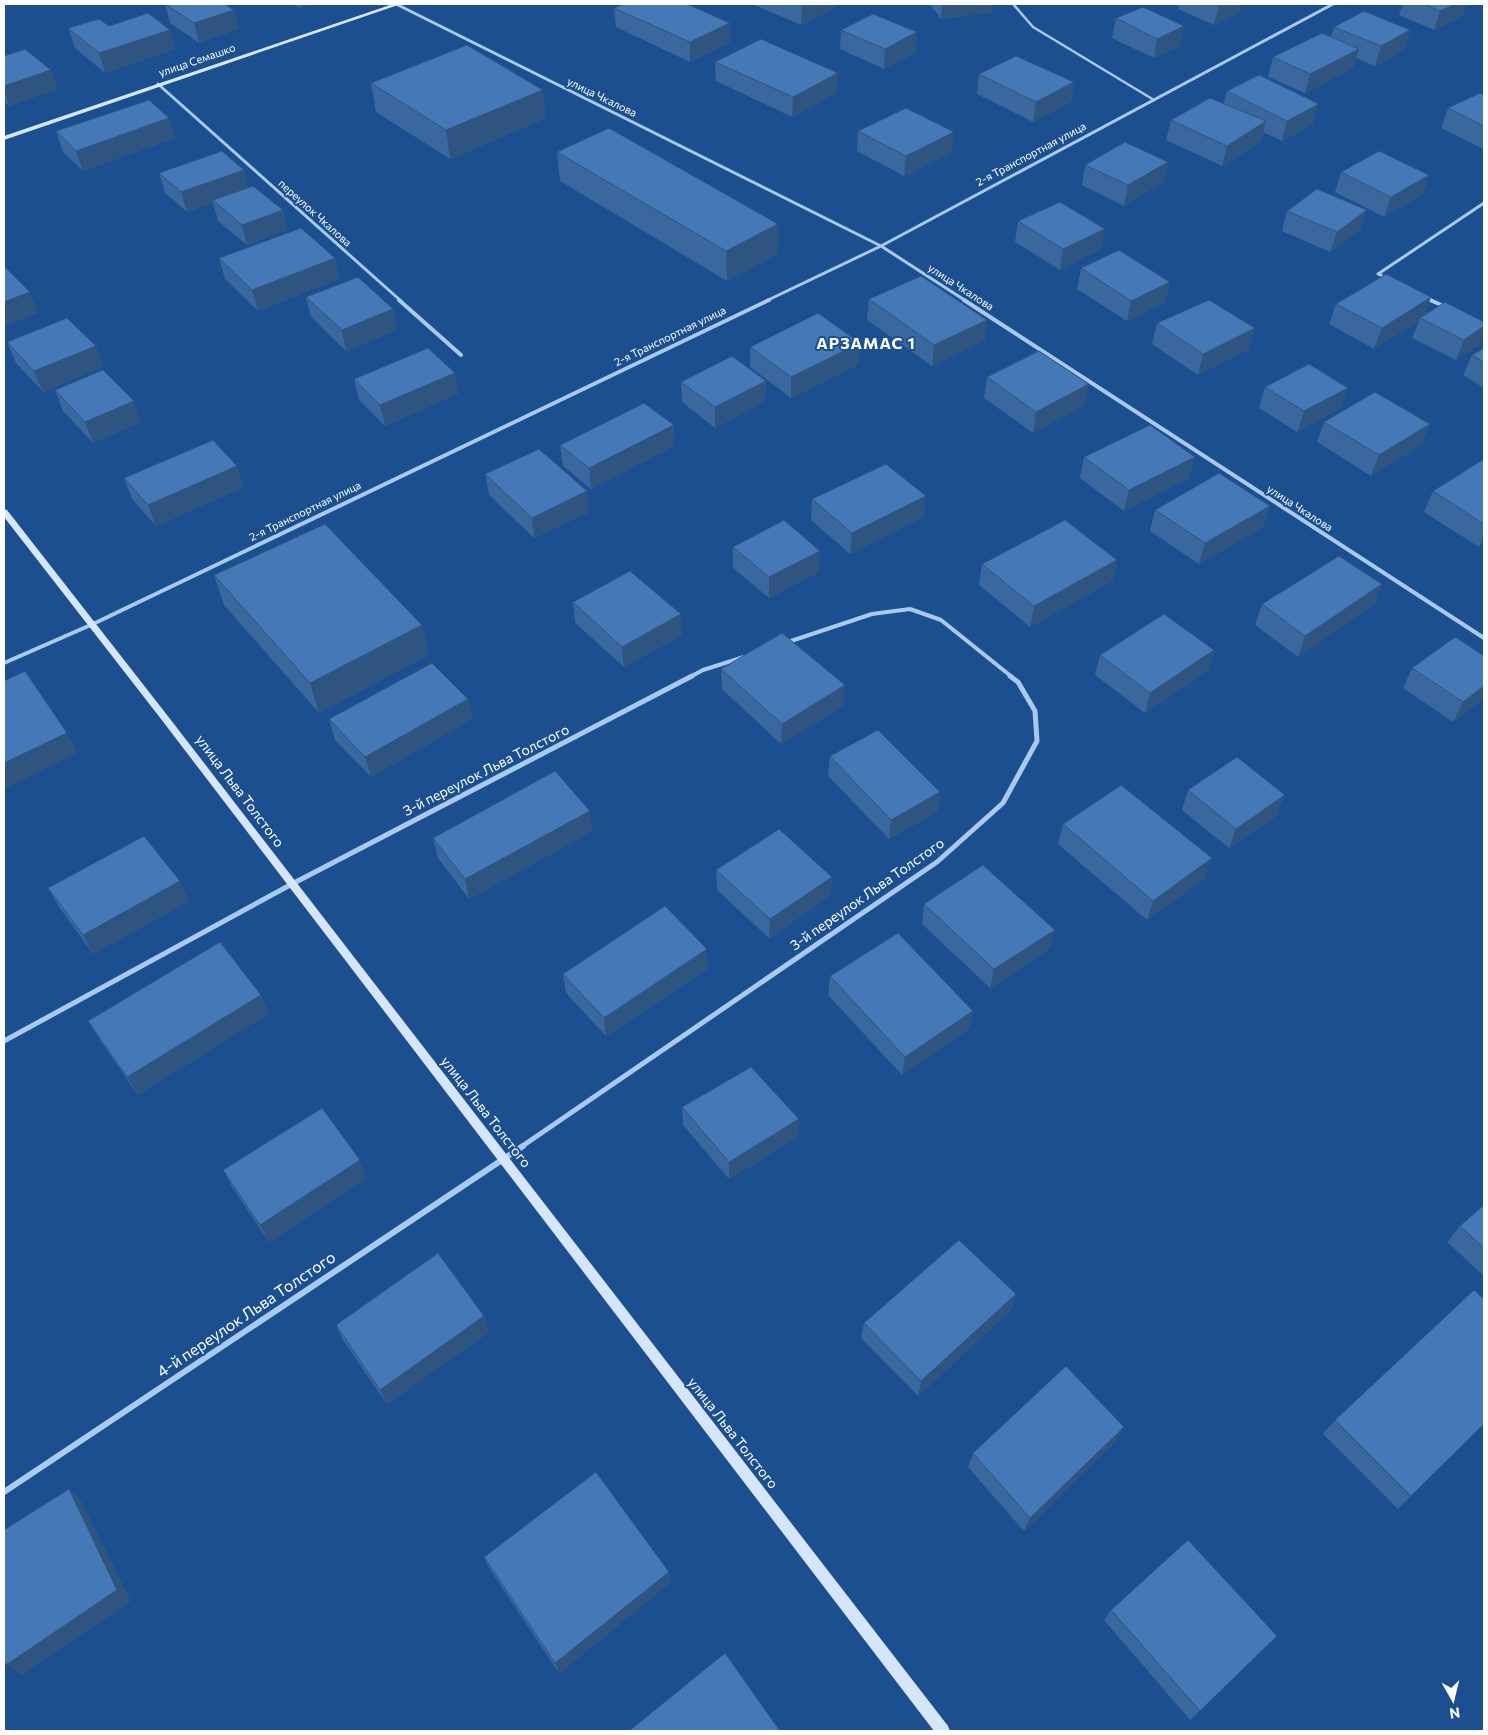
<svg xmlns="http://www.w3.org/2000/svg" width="1488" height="1735" font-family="Commissioner,sans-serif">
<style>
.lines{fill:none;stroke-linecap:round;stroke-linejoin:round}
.lane{stroke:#a9c9ee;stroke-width:2.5}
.street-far3{stroke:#a9c9ee;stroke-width:3}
.street-far2{stroke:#a9c9ee;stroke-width:4}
.street-far1{stroke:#a9c9ee;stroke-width:5}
.street{stroke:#a9c9ee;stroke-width:6}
.secondary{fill:#d6e6fa;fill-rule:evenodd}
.wall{fill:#3a679d}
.shaded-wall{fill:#305480}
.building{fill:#4478b7;stroke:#305480}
.labels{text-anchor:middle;stroke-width:4;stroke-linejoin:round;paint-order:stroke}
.far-street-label{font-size:11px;fill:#fff;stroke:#1b4f8f}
.street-label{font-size:14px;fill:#fff;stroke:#1b4f8f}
.far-district-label{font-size:16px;font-weight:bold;letter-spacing:1px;fill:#fff;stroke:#1b4f8f}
.near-street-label{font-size:16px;fill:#fff;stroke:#1b4f8f}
</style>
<rect width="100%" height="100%" fill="#1b4f8f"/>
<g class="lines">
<path class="lane" d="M1013,4L1033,27L1154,100"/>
<path class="street-far3" d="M396,4L881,246L966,301
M158,84L401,301
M1387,278L1378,274L1484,203
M1426,298L1433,301
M766,301L881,246L1333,4"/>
<path class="street-far2" d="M399,300L461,355
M964,300L1484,638
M1430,300L1446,307
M785,643L872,614L910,609L941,620L1012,677
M4,663L93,624L769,300
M690,677L703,670L744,657"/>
<path class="street-far1" d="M4,1041L292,884L692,676
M521,1147L937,862L1003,803L1037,741L1035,711L1018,682L1010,676"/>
<path class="street" d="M4,1492L523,1146"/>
<path class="secondary" d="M393,4H401L4,140V136Z
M4,509L7,510L167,715L948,1726L950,1731H934L161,719L4,517Z"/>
</g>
<path class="wall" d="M165,4L234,10L238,29L199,43L170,23Z
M293,4H314L300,8Z
M752,4H836V7L801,25Z
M930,4H993L992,12L941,19Z
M1179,4H1241L1239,13L1214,25L1178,9Z
M1403,4H1467L1462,16L1434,30L1399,15Z
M614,8L730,23V42L690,62L616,27Z
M1116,18L1180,46L1154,58L1112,38Z
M109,26L170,30L175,49L105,73L75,48L68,28Z
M1334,27L1410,30L1404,50L1375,66L1356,58L1353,68L1305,93L1268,77L1273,57L1331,37Z
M841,30L916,52L884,69L840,49Z
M4,56L58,89L9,106L4,101Z
M715,62L837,93L792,117L716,81Z
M979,74L1074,82L1071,102L1033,122L977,94Z
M371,83L546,118L450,159L376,112Z
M1227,91L1313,124L1282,141L1263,132L1261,141L1222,166L1166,140L1171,120L1224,103Z
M1484,95V148L1483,149L1441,128L1448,108Z
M169,118L175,138L83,171L63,152L56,131Z
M858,131L952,152L904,176L857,151Z
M557,152L778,224V254L727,281L560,181Z
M1168,162L1163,182L1124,206L1082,185L1085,165Z
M1341,172L1429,175L1422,195L1384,217L1335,192Z
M159,173L283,210L287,230L247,245L218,221L213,203L187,212L165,193Z
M1287,211L1360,230L1330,252L1282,231Z
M1018,221L1101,249L1060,270L1015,242Z
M219,258H335L339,279L258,311L225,279Z
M1081,268L1170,282L1165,302L1127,321L1077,289Z
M306,297L393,309L397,330L346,351L311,317Z
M869,299L985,340L932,366L867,320Z
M1336,304L1425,315L1480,344L1456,360L1412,338L1419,321L1374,349L1329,324Z
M1157,323L1249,349L1198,375L1152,344Z
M7,342L104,366L43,392L16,363Z
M750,347L859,364L791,398L750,367Z
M1484,348V388L1463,375L1472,355Z
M987,377L1085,405L1033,433L984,398Z
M354,379L459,393L385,426L359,400Z
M766,381L765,401L715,428L682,402L681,382Z
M1265,387L1341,408L1297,432L1259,408Z
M55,390L141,422L93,443L63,411Z
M1324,422L1430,424L1421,445L1371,476L1317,442Z
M674,425V446L591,489L563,466L560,445Z
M1084,457L1189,478L1124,511L1080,478Z
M1484,459V543L1479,547L1424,512L1433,491Z
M485,474L589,512L534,538L489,495Z
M124,478L244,487L156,526L132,499Z
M926,496L923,517L850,554L811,520L812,499Z
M1270,506L1263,527L1199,564L1150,531L1155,510Z
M733,547L819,572L769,598L733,568Z
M1117,560L1112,581L1030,627L979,585L982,564Z
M214,575L422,625L428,655L319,713L224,605Z
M1382,584L1374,605L1298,657L1255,625L1262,604Z
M573,602L682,635L624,667L575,623Z
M1214,650L1208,671L1145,713L1095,675L1100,655Z
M1412,668L1484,698L1453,722L1403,688Z
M721,669L843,706L781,744L722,689Z
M468,699L472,719L371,777L335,740L329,719Z
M830,756L940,792L937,812L889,839L828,776Z
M1188,790L1277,815L1229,848L1182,810Z
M1063,824L1205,878L1147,920L1058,844Z
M593,831L469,899L438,858L433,838Z
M716,870L832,877L830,896L769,938L717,890Z
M48,888L189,901L93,954L59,907Z
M924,904L1050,949L990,988L922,924Z
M708,968L606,1036L566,993L563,974Z
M830,976L973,1011L969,1029L902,1075L828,995Z
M269,1013L138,1095L99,1039L88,1021Z
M682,1107L798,1137L729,1179L683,1125Z
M223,1170L367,1178L269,1242L232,1187Z
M1484,1205V1276L1447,1242L1460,1226Z
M1016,1294L1011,1310L918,1396L861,1338L864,1323Z
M484,1316L489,1332L387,1404L343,1340L336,1325Z
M1335,1420L1411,1496L1398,1509L1323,1434Z
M1116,1441L1024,1531L968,1467L973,1453Z
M484,1557L669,1572L670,1583L559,1673L489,1568Z
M1111,1610L1200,1711L1190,1720L1104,1620Z"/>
<path class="shaded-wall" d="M299,4H314L300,8Z
M805,4H836V7L801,25L802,6Z
M942,4H993L992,12L941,19Z
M1223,4H1241L1239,13L1214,25L1219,6Z
M1455,4H1467L1462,16L1434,30L1440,11Z
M234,10L238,29L199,43L194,23Z
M730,23V42L690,62V42Z
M1184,26L1180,46L1154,58L1157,39Z
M170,30L175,49L105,73L99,53Z
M1410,30L1404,50L1375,66L1381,46Z
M917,32L916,52L884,69L885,49Z
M1359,49L1353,68L1305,93L1310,74Z
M51,70L58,89L9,106L4,91V86Z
M838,73L837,93L792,117L793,97Z
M1074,82L1071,102L1033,122L1036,102Z
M543,90L546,118L450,159L446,130Z
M1319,104L1313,124L1282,141L1287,121Z
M169,118L175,138L83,171L76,151Z
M1266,121L1261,141L1222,166L1227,146Z
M954,132L952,152L904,176L906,156Z
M1168,162L1163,182L1124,206L1128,185Z
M244,170L249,190L213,200V203L187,212L181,192Z
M1429,175L1422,195L1384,217L1391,197Z
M283,210L287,230L247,245L242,225Z
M1367,210L1360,230L1330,252L1337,232Z
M778,224V254L727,281L726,251Z
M1105,229L1101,249L1060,270L1063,249Z
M335,258L339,279L258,311L252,290Z
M1170,282L1165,302L1127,321L1131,301Z
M30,292L39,313L4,326V302Z
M1431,297L1424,318H1420L1419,321L1374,349L1382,328Z
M393,309L397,330L346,351L342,330Z
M987,320L985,340L932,366L934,345Z
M1484,326V334L1480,344L1456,360L1464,340Z
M1255,328L1249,349L1198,375L1203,354Z
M860,343L859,364L791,398V377Z
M96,346L104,366L43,392L34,371Z
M455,373L459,393L385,426L380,405Z
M766,381L765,401L715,428V407Z
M1089,384L1085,405L1033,433L1036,412Z
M1348,388L1341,408L1297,432L1304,411Z
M134,401L141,422L93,443L85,422Z
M1430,424L1421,445L1371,476L1379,455Z
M674,425V446L591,489L589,468Z
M1195,457L1189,478L1124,511L1129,490Z
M237,466L244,487L156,526L148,505Z
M587,491L589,512L534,538L532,518Z
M926,496L923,517L850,554L852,533Z
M1270,506L1263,527L1199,564L1205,543Z
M1484,535V543L1479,547Z
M820,551L819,572L769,598V577Z
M1117,560L1112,581L1030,627L1034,606Z
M1382,584L1374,605L1298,657L1305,636Z
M681,614L682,635L624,667L622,647Z
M422,625L428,655L319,713L310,683Z
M1214,650L1208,671L1145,713L1150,693Z
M845,685L843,706L781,744L782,724Z
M1484,686V698L1453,722L1463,702Z
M468,699L472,719L371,777L365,757Z
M67,733L77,753L4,789V763Z
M940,792L937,812L889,839L891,820Z
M1285,795L1277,815L1229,848L1236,829Z
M590,811L593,831L469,899L465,879Z
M1212,858L1205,878L1147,920L1153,901Z
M832,877L830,896L769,938L770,919Z
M180,881L189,901L93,954L83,935Z
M1055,930L1050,949L990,988L994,969Z
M707,949L708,968L606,1036L604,1018Z
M261,995L269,1013L138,1095L127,1077Z
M973,1011L969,1029L902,1075L905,1057Z
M799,1119L798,1137L729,1179V1162Z
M360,1160L367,1178L269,1242L260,1225Z
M1016,1294L1011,1310L918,1396L921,1381Z
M484,1316L489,1332L387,1404L380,1390Z
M1124,1427L1116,1441L1024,1531L1030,1518Z
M69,1489L82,1502L131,1601L22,1675L6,1665Z
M669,1572L670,1583L559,1673L555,1663Z"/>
<path class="building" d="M165,4H225L234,10L194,23Z
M624,4H687L730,23L690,42L614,8Z
M1213,4H1223L1219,6Z
M1424,4H1455L1440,11Z
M1143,7L1184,26L1157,39L1116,18Z
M1364,11L1410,30L1381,46L1334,27Z
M148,13L170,30L99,53L68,28L99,19L109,26Z
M873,14L917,32L885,49L841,30Z
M1322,33L1359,49L1310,74L1273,57Z
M761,39L838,73L793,97L715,62Z
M467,45L543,90L446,130L371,83Z
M25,49L51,70L4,86V56Z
M1016,56L1074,82L1036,102L979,74Z
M1259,75L1319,104L1287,121L1227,91Z
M1480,93L1484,95V126L1448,108Z
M1210,98L1266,121L1227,146L1171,120Z
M149,100L169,118L76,151L56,131Z
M906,108L954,132L906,156L858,131Z
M609,128L778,224L726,251L557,152Z
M1125,142L1168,162L1128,185L1085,165Z
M222,151L244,170L181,192L159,173Z
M1379,151L1429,175L1391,197L1341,172Z
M253,186L283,210L242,225L213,200Z
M1317,189L1367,210L1337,232L1287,211Z
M1060,202L1105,229L1063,249L1018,221Z
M301,228L335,258L252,290L219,258Z
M1119,250L1170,282L1131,301L1081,268Z
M4,267H5L30,292L4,302Z
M1386,274L1431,297L1382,328L1336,304Z
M921,276L987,320L934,345L869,299Z
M358,277L393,309L342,330L306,297Z
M1209,300L1255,328L1203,354L1157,323Z
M1445,302L1484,322V326L1464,340L1420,318Z
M818,313L860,343L791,377L750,347Z
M67,318L96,346L34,371L7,342Z
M428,348L455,373L380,405L354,379Z
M1484,348V362L1472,355Z
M1039,351L1089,384L1036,412L987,377Z
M732,356L766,381L715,407L681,382Z
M1309,364L1348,388L1304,411L1265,387Z
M103,370L134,401L85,422L55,390Z
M1375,392L1430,424L1379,455L1324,422Z
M644,403L674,425L589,468L560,445Z
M1150,425L1195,457L1129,490L1084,457Z
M213,440L237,466L148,505L124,478Z
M539,449L587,491L532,518L485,474Z
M1484,459V524L1433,491Z
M886,464L926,496L852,533L812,499Z
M1219,473L1270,506L1205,543L1155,510Z
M784,520L820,551L769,577L733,547Z
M1065,520L1117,560L1034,606L982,564Z
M325,524L422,625L310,683L214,575Z
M1339,556L1382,584L1305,636L1262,604Z
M630,571L681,614L622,647L573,602Z
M1164,614L1214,650L1150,693L1100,655Z
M782,633L845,685L782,724L721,669Z
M1455,637L1484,656V686L1463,702L1412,668Z
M432,663L468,699L365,757L329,719Z
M25,671L67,733L4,763V681Z
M878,730L940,792L891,820L830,756Z
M1237,757L1285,795L1236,829L1188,790Z
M555,771L590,811L465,879L433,838Z
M1121,785L1212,858L1153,901L1063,824Z
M779,829L832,877L770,919L716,870Z
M144,836L180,881L83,935L48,888Z
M983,865L1055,930L994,969L924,904Z
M665,906L707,949L604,1018L563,974Z
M898,933L973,1011L905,1057L830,976Z
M220,942L261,995L127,1077L88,1021Z
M751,1067L799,1119L729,1162L682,1107Z
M322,1108L360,1160L260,1225L223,1170Z
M1484,1205V1248L1460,1226Z
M959,1240L1016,1294L921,1381L864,1323Z
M438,1253L484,1316L380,1390L336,1325Z
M1474,1290L1484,1299V1424L1411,1496L1335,1420Z
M1066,1366L1124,1427L1030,1518L973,1453Z
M596,1472L669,1572L555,1663L484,1557Z
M69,1489L117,1590L6,1665L4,1660V1530Z
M1188,1540L1277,1636L1200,1711L1111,1610Z
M725,1653L780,1731H629Z"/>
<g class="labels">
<g class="far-street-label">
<text transform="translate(197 60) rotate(-19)" y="4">улица Семашко</text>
<text transform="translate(602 97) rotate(26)" y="4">улица Чкалова</text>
<text transform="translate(1031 154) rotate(-28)" y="4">2-я Транспортная улица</text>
<text transform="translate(315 213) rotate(42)" y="4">переулок Чкалова</text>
<text transform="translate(961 287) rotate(33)" y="4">улица Чкалова</text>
<text transform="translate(670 336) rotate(-26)" y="4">2-я Транспортная улица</text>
<text transform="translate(1300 508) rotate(33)" y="4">улица Чкалова</text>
<text transform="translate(305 511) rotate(-26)" y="4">2-я Транспортная улица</text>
</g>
<g class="street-label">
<text transform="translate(486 770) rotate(-27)" y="5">3-й переулок Льва Толстого</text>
<text transform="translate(240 791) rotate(53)" y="5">улица Льва Толстого</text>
<text transform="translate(867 894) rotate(-35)" y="5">3-й переулок Льва Толстого</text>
<text transform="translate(486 1112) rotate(52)" y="5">улица Льва Толстого</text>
<text transform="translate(733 1433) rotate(52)" y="5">улица Льва Толстого</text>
</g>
<g class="far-district-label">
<text x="866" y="349">АРЗАМАС 1</text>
</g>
<g class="near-street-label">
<text transform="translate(246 1314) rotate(-34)" y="6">4-й переулок Льва Толстого</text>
</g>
</g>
<rect width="1488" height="1735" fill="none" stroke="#ffffff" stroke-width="10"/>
<g transform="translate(1453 1700) rotate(172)" stroke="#1b4f8f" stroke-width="4" paint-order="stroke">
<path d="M0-4L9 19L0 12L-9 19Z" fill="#ffffff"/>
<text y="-8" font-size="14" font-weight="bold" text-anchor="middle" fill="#ffffff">N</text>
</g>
</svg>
